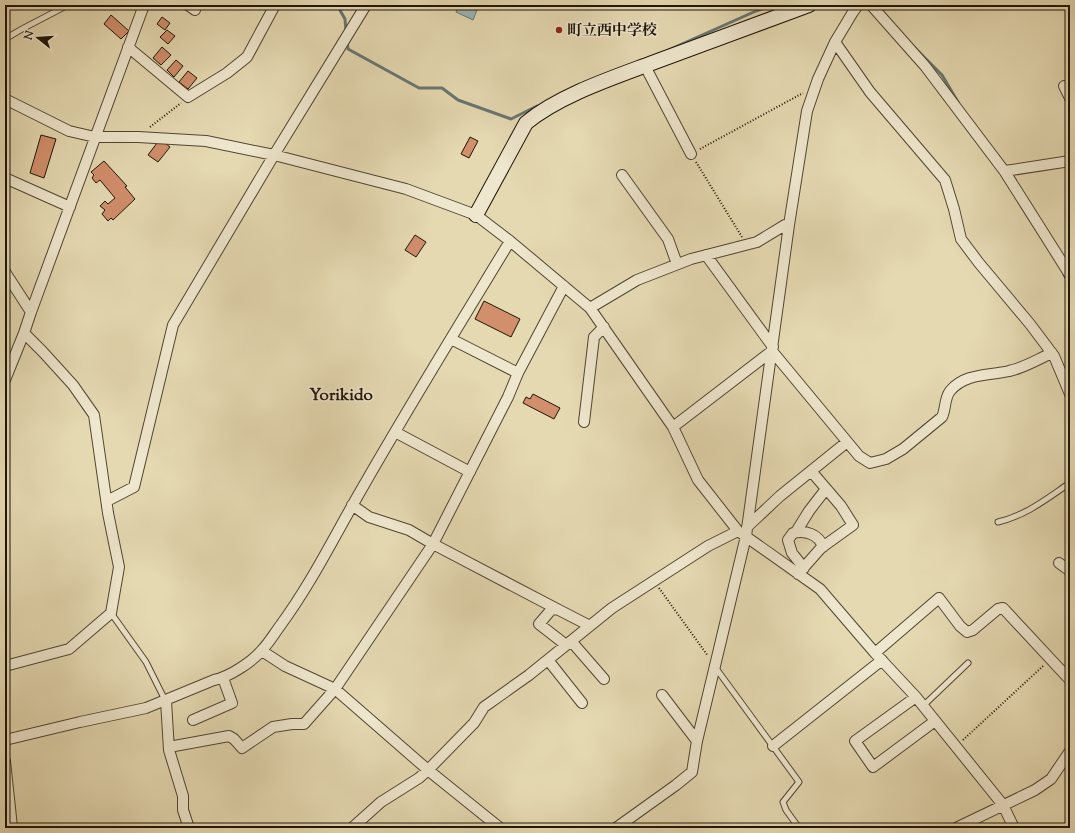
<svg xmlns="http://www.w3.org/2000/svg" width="1075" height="833" font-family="'Sorts Mill Goudy','Noto Serif JP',serif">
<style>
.water{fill:#9ab7b7;stroke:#687671}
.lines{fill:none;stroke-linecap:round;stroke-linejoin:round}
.stream{stroke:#687671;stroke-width:3}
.building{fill:#d18f6b;stroke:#1e1507}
.lane-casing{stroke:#504632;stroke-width:7}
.street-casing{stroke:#504632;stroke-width:12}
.secondary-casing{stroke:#1e1507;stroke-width:16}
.path{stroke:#1e1507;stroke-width:2;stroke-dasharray:1 2;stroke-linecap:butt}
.lane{stroke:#eee6cd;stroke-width:5}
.street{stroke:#eee6cd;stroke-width:10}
.secondary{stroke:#eee6cd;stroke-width:14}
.poi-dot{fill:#8f2418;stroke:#eee6cd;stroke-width:1.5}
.labels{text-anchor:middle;stroke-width:3;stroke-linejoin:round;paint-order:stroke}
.poi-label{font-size:15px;font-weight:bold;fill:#1e1507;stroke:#eee6cd;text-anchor:start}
.quarter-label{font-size:17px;font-weight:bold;fill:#1e1507;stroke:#eee6cd}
</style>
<rect width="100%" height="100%" fill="#e5d9b2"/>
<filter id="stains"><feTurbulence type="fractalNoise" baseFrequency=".005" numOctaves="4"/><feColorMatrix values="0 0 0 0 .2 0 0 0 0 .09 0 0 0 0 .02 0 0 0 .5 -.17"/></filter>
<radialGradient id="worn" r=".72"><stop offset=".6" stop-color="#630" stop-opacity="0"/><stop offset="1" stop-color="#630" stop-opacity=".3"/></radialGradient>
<path class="water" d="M459,5H479L473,20L456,12Z"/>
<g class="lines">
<path class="stream" d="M337,5L345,19L346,31
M347,41L348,49L419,88H442L458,100L511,119L537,106
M914,47L942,75L958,102
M664,52L756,11L773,5
M1064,275L1070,284"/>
</g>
<path class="building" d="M111,15L129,31L121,39L104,24Z
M162,17L170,23L165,30L157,24Z
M167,30L175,36L168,44L160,37Z
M162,47L171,55L161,65L153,58Z
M176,60L183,66L174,77L167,70Z
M188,71L197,78L188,89L179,82Z
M41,135L56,139L44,178L30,173Z
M470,137L478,141L469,158L461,154Z
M160,139L170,147L158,162L148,155Z
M104,161L127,186L125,187L135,199L113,220L111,218L108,221L102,214L105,210L100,206L105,201L108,204L115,198L100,180L96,183L92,178L94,175L91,172Z
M415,235L426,242L416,257L405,250Z
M484,301L520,319L511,337L475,319Z
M533,394L560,408L554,419L523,403L526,397L530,399Z"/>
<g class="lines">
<defs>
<path id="lane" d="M5,39L22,29L68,5
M998,522C1027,515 1046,499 1070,483
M111,613L146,662L165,700
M715,667L799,782L783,802L786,810L799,828
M923,706L968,663"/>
<path id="street" d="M188,5L195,10
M871,5L925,66L1005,172L1070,275
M835,42L870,92L945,180L954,209L961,239L979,263L1030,324L1054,356L1070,394
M128,47L188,97L227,73L247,57L275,5
M645,66L691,154
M1064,86L1070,98
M5,99L69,131L95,137H138L206,141L274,155L406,189L476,215L510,241L590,308L673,427L698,480L738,531L820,589L875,653L916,697L1003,805L1014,828
M1005,171L1070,161
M622,175L668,239L677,264
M5,178L70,207
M706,255L773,347
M5,272L31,312
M590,308L637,280L691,259L757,242L785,225H789
M451,339L518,373L564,286
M5,380L24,333L31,312L144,5
M584,422L594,337L604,327
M673,427L772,351L859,456L870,463L886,459L903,449L942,417C946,409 944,399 950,391C965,373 988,376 1009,371C1024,368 1038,359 1052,353
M395,432L470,472
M107,501L134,487L173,325L274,155L366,5
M352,505L369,517L409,530L433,544L557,609
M747,527L780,496L847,442
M796,532L809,511L826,489
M1059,563L1070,571
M804,568L792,553L788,540L793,533C805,530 819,534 823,547
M798,574L821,548L853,525L841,506L811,471
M571,641L604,679
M566,645L539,624L551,610L557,609L590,626
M262,651L285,666L335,689L428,770L500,828
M875,653L939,598L960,626L967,632L973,630L998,609L1003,608L1070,680
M548,660L582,703
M5,666L69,649L111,613L119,567L108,513L94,415L73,385L43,352L24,333
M662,695L697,741
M916,697L855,741L873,767L935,721
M166,701L169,750L183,796V810L189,828
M193,720L232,703L223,678
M5,740L80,722L146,708L214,680C229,677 252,662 262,650C269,643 274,634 280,626C313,581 336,533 364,485C411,403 461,322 510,241
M773,746L882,660
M169,747L229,736L234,739L242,748L273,727L292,724H304L335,689L433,544L508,397L518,373
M5,761L12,827L10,828
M352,828L381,802L419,778L428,770L474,723L484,707L529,675L612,608L708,546L738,531
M616,828L676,785L692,772L697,741L746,536L789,225L807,111L818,79L835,42L853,12L858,5
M956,828L1035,790L1051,779L1070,751"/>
<path id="secondary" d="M476,215L526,123C558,96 612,78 652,63C704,44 757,24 809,5"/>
</defs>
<use href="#lane" class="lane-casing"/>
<use href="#street" class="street-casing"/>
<use href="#secondary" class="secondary-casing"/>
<path class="path" d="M150,127L181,103
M700,149L803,93
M696,162L742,237
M659,588L708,656
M963,740L1043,666"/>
<use href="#lane" class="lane"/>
<use href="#street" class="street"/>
<use href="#secondary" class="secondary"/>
</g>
<circle class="poi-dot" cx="559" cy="30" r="4"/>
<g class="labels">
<g class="poi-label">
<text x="567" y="35">町立西中学校</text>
</g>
<g class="quarter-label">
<text x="341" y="400">Yorikido</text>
</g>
</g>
<rect width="1075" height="833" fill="none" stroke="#e5d9b2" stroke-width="20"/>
<rect x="6" y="6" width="1063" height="821" fill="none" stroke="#1e1507" stroke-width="2"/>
<rect x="10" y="10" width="1055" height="813" fill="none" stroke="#1e1507"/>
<g transform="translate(38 38) rotate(287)" stroke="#eee6cd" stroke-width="3" paint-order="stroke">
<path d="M0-3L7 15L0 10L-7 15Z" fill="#1e1507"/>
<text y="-6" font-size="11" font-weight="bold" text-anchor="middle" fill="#1e1507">N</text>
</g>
<rect width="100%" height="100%" filter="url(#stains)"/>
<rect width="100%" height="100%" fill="url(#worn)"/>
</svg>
